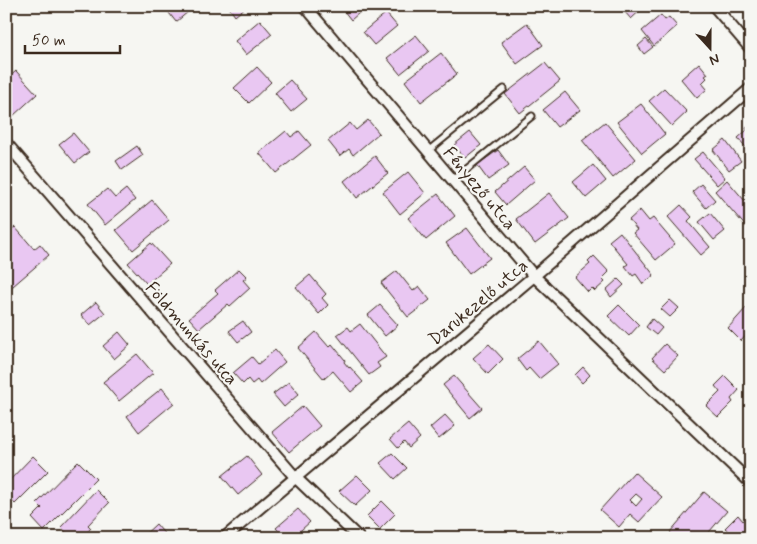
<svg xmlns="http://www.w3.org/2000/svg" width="757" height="544" font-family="Mynerve,sans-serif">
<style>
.building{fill:#e9c7f2;stroke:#3b2a1e;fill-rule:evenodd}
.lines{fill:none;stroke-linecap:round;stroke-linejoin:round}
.service-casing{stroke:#3b2a1e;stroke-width:9}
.minor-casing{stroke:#3b2a1e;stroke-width:14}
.service{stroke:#f6f6f2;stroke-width:5}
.minor{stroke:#f6f6f2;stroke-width:10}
.labels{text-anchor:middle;stroke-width:4.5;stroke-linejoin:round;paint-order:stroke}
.street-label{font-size:18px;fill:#3b2a1e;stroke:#f6f6f2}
</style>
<rect width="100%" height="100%" fill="#f6f6f2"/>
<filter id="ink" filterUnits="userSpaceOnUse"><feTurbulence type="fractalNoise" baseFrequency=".02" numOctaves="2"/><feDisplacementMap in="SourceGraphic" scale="10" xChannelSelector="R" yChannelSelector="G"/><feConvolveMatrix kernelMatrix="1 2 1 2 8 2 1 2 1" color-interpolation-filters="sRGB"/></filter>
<g filter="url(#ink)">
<path class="building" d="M169,6H195L176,22L166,9Z
M228,6H247L235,16Z
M340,6H367L351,20Z
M630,6H645L631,19L624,11Z
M386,13L397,26L374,45L363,32Z
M661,15L665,20L669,17L677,26L654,46L642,31Z
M260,20L272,34L246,55L235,41Z
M527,23L543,45L517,64L501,42Z
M416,35L429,51L400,74L387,58Z
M646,39L653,47L644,54L638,46Z
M441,53L457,74L421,102L405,81Z
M545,63L560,81L520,113L505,94Z
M699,63L708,74L705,76L707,78L702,83L707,89L697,98L681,79Z
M257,67L271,82L249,103L234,88Z
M16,71L37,94L13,116L6,108V80Z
M290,80L307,99L291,112L275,93Z
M664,88L687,112L672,126L649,101Z
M565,92L580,110L557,127L543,110Z
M641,104L665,134L642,153L617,122Z
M368,120L379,133L353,155L349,149L340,156L328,141L350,123L356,130Z
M605,122L636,159L613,178L582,140Z
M751,124V153L738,138L747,130L746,128Z
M286,131L291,137L299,131L311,145L276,173L259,153Z
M470,132L481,145L465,158L454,145Z
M73,133L89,152L75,163L59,144Z
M725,140L741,161L729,170L713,150Z
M137,146L143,155L122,170L116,161Z
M498,150L509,165L488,180L477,165Z
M703,152L725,178L717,185L694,159Z
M375,156L388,173L357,198L344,181Z
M593,165L606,181L586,198L573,182Z
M524,167L535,180L506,205L495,192Z
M408,172L425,193L400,214L383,192Z
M727,180L751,208V227L748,229L715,191Z
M701,184L715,200L706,208L692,192Z
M107,189L115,198L126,189L135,200L105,225L88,204Z
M549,193L569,218L535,244L516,219Z
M438,194L455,216L426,240L408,218Z
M152,200L169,220L133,250L116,230Z
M681,205L692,217L688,221L710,247L701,255L668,217Z
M640,210L649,221L653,218L675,244L656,260L633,233L637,230L629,220Z
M710,213L725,231L714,240L699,222Z
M15,227L34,249L40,244L49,255L6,292V263L11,259L6,253V234Z
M467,228L490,258L469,274L446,243Z
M620,232L654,275L643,284L636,274L633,276L625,266L628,264L609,241Z
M151,243L170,264L147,284L128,263Z
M594,256L609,272L602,279L605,282L595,291L592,288L588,292L575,277L590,264L588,262Z
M239,269L247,277L243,280L250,288L230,306L228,304L199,329L189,318L218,293L215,290Z
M397,271L413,291L419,286L430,300L408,317L381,283Z
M310,275L326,294L322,298L328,305L319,314L296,287Z
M618,279L624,285L611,297L606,290Z
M670,300L679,308L670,317L661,309Z
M96,302L105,313L90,325L81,315Z
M380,305L398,325L385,336L368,315Z
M619,305L639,325L629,336L608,316Z
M746,308L751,312V330L741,341L728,328Z
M652,319L662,328L656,335L646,327Z
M243,321L251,332L238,342L229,331Z
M360,324L386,357L377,363L380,367L369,375L337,335L348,327L351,331Z
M119,332L130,345L114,359L103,346Z
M316,332L329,347L332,344L345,360L344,362L349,368L350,367L363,382L351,392L333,371L324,379L298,348Z
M539,341L558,364L539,379L529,368L526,371L517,359Z
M489,344L503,359L488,374L473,358Z
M665,344L678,356L665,370L652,358Z
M275,350L285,362L260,384L257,380L252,384L248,379L243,384L233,373L252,357L258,364Z
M137,354L153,373L119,401L103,382Z
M583,367L590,375L582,383L575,375Z
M454,376L482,408L470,418L443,385Z
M725,376L739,390L731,399L733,402L718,417L706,406L720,392L715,386Z
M289,382L299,394L284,407L273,394Z
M162,388L174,403L139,432L127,416Z
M303,406L320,426L289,452L272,432Z
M445,415L455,426L439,439L430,428Z
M408,424L420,438L409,448L404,442L398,448L390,439Z
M392,453L407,468L395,479L380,463Z
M33,456L48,471L15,504L6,495V484Z
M247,456L262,475L238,495L222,476Z
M78,461L96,479L44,531L32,518L42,508L37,503Z
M634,472L662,497L639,522L630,514L619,527L600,510ZM636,494L642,499L636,506L630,500Z
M357,475L372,490L355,506L339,491Z
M96,490L109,503L88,525L91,528L82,538H72L61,527Z
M704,492L727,511L704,538H676L670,532Z
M382,501L395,514L380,529L367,516Z
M298,509L310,522L292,538H285L276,528Z
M750,513L751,538H736L725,528L738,515L743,521Z
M156,524L168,538H141Z"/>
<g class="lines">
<defs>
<path id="service" d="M428,151L504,89
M453,180L532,116"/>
<path id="minor" d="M305,6L534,276L751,483
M714,6L751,49
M6,143L295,477L359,538
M224,538L534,276L751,88"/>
</defs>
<use href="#service" class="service-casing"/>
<use href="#minor" class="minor-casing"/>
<use href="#service" class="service"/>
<use href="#minor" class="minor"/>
</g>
</g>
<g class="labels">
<g class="street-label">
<text transform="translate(480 188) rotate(50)" y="6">Fényező utca</text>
<text transform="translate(478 302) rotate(-40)" y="6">Darukezelő utca</text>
<text transform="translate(192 333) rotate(49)" y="6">Földmunkás utca</text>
</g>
</g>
<rect width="757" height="544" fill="none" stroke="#f6f6f2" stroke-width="25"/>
<rect x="12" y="12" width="732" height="519" fill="none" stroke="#3b2a1e" stroke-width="2" filter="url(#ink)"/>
<g transform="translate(710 48) rotate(159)" stroke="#f6f6f2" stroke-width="4" paint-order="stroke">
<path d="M0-4L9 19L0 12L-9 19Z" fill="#3b2a1e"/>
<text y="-8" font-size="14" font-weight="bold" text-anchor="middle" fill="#3b2a1e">N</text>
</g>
<path d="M25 45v8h95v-8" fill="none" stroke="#3b2a1e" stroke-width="2.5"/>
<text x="32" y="45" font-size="15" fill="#3b2a1e" stroke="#f6f6f2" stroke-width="4" paint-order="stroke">50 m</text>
</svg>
